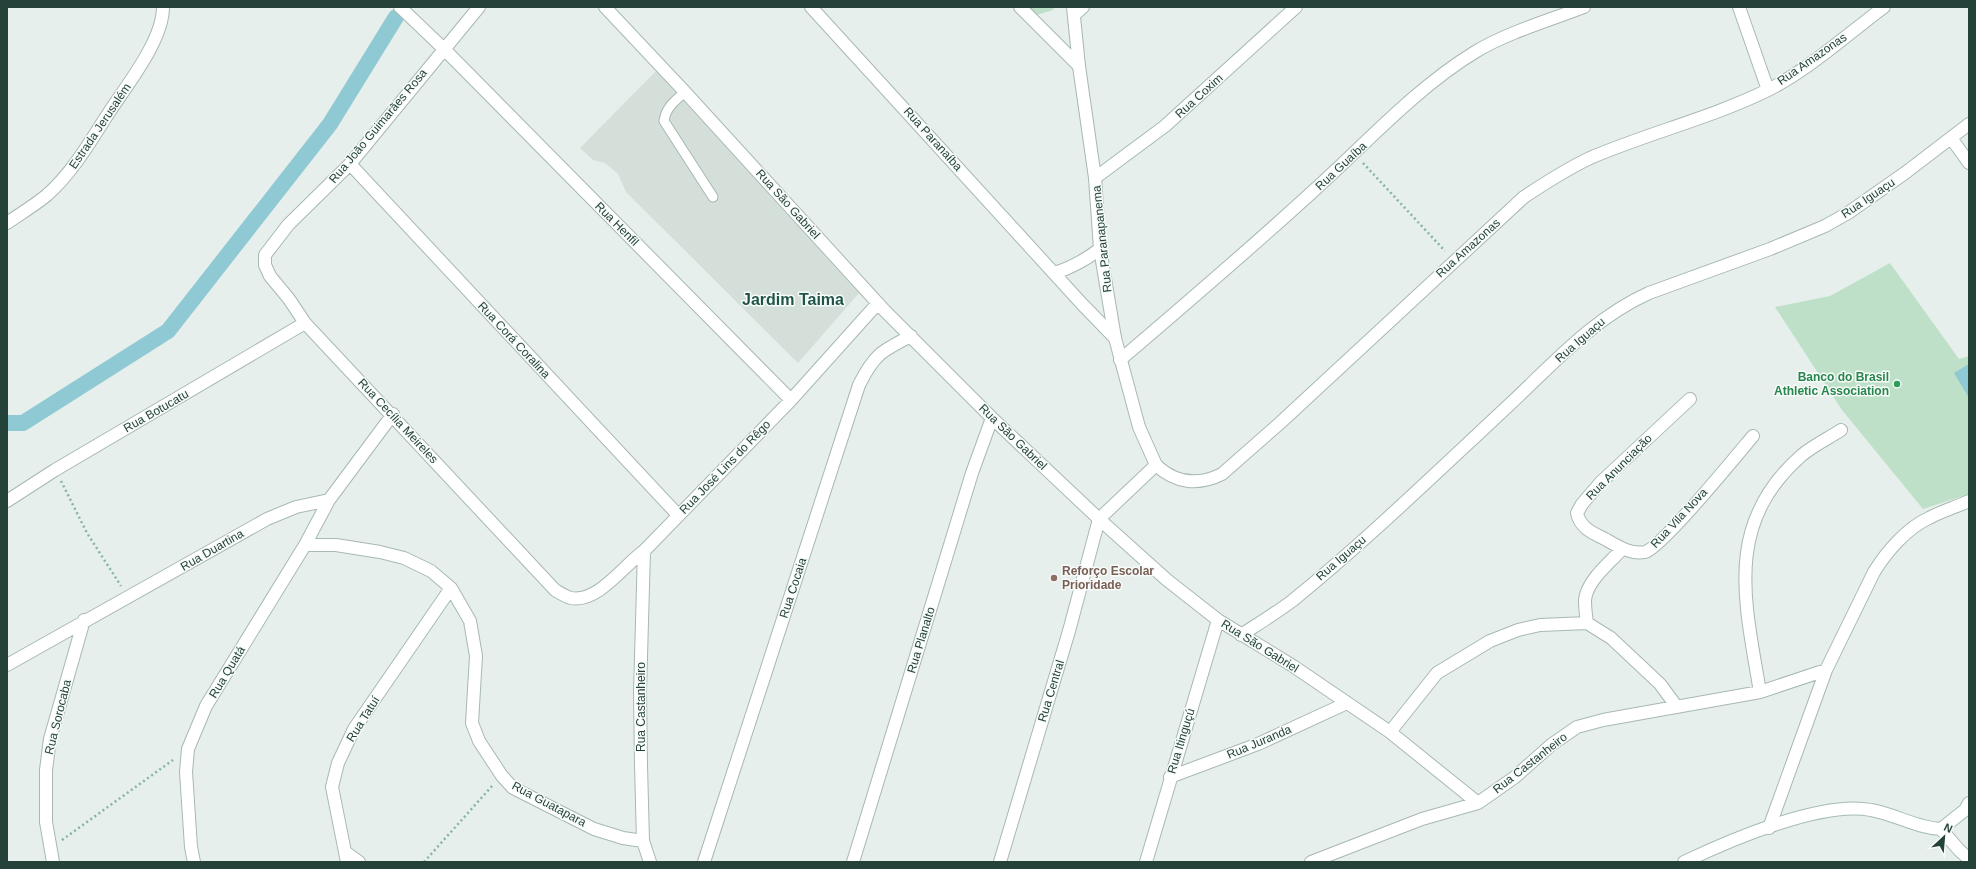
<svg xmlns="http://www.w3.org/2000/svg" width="1976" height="869" font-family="Helvetica,sans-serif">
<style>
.built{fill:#d4dfda}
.green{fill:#bfe0c8}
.water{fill:#8ec9d4}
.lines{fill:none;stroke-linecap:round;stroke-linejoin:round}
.canal{stroke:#8ec9d4;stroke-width:16}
.service-casing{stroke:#a8b8b2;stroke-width:11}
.minor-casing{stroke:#a8b8b2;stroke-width:14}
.tertiary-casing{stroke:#a8b8b2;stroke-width:14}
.secondary-casing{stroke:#a4bbb3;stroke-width:14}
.path{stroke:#86b3a5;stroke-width:2.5;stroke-dasharray:2 3;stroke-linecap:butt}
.service{stroke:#fff;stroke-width:9}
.minor{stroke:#fff;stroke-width:12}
.tertiary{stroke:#fff;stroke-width:12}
.secondary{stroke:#fff;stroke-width:12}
.leisure-dot{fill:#2e9e5b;stroke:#f7fbf9;stroke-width:1.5}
.education-dot{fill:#8d6e63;stroke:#f7fbf9;stroke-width:1.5}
.labels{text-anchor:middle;stroke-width:3;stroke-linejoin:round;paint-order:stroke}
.street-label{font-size:12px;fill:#24423a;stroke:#f7fbf9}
.leisure-label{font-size:12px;font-weight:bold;fill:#27864d;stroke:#f7fbf9;text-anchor:end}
.education-label{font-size:12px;font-weight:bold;fill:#785e54;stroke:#f7fbf9;text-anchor:start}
.district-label{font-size:16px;font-weight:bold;fill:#1f5548;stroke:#f7fbf9}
</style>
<rect width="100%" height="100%" fill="#e6efeb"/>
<path class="built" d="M656,71L859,293L798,363L626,192L618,174L605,163L593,160L580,148Z"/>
<path class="green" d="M1027,7H1054L1053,10L1033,16Z
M1890,263L1959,359L1969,356V494L1923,509L1842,410L1775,307L1830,296Z"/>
<path class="water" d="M1969,364V398L1954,373Z"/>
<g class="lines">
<path class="canal" d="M7,423H23L168,331L330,124L396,17"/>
<defs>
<path id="service" d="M685,92C675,101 666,107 664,121L713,197"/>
<path id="minor" d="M400,7L444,49L791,400
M479,7L350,164L288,225L265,255V265L270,276L289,299L305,323L555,590C560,593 566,597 571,598C598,603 624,565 644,551L791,400L878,303
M605,7L685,92L884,310L992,418L1099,519L1167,580L1218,620L1293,666L1390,732L1478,803
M811,7L1082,304L1115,338
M1020,7L1079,66
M1739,7L1768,90
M1074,15L1083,7
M1951,138L1969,163
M350,164L678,515
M1095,178L1165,126L1296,7
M7,223C20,214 35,205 47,195C72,173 90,142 108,114C126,86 163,41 163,7
M1054,273C1072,268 1085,260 1100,249
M1120,360C1188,302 1256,244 1322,183C1371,138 1418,87 1475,52C1506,33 1550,20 1584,7
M1690,399L1601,482L1582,504L1577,513C1580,528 1593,533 1605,539C1617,546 1631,555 1645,552C1661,548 1737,455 1753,436
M1156,465C1175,483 1198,486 1222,474L1280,423L1524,197C1545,183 1567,169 1590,158C1648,133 1711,118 1768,90C1808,70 1848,34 1884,7
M7,501L55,470L305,323
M305,545H336L380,552L404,558L431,571L451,588L470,621L476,656L472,723L479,741L502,776L513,788L594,829L623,838L643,841
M644,551L640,692L641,765L643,841L650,862
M1587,623C1586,616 1585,608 1585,600C1587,580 1610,563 1622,549
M1241,635C1258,624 1276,613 1292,601C1367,540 1437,472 1508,406C1552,365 1593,318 1649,293L1770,249L1825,226L1848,213L1905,173L1969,124
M7,665L267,519L296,507L329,500L393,414
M1760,692C1745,601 1723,524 1802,455C1814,445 1829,438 1841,430
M1390,732L1437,673L1490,641L1518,630L1540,625L1587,623L1611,638L1660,684L1677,707
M1170,777L1258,744L1347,703
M1769,828L1826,670L1874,572C1887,551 1907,528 1929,518C1942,511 1956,507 1969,501
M1941,829L1959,850L1969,859
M345,852L359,862
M53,862L46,822V770L50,739L84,620
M194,862L191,847L186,772L188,749L206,706L305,545L329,500
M347,862L332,787L338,763L354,729L451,588
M704,862L859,385C874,355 881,351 911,336
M853,862L972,473L992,418
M1146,862L1218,620
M1311,862L1422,819L1478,803L1515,777L1551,745L1577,727L1603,720L1760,692L1826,670"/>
<path id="tertiary" d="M1000,862L1069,631L1099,519L1156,465L1139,427L1115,338L1100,249L1095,178L1079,66L1073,7"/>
<path id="secondary" d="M1684,862C1728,841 1822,800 1871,810C1895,814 1916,828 1941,829L1965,810L1969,803"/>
</defs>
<use href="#service" class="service-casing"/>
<use href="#minor" class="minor-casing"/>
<use href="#tertiary" class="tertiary-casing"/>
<use href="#secondary" class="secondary-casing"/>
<path class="path" d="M1363,163L1445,251
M61,481L87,533L121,586
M62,840L173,760
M424,862L493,785"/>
<use href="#service" class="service"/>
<use href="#minor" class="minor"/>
<use href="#tertiary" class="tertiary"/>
<use href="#secondary" class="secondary"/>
</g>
<circle class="leisure-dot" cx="1897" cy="384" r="4"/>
<circle class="education-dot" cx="1054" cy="578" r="4"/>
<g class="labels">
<g class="street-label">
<text transform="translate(1812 59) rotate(-35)" y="4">Rua Amazonas</text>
<text transform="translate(1199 96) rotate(-42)" y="4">Rua Coxim</text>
<text transform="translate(100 126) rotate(-56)" y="4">Estrada Jerusalém</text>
<text transform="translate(378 126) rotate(-50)" y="4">Rua João Guimarães Rosa</text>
<text transform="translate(933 139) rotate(48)" y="4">Rua Paranaíba</text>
<text transform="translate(1341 166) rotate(-43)" y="4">Rua Guaíba</text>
<text transform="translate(1868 198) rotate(-34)" y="4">Rua Iguaçu</text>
<text transform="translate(788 204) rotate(48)" y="4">Rua São Gabriel</text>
<text transform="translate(617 224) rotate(45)" y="4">Rua Henfil</text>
<text transform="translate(1102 239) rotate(-96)" y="4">Rua Paranapanema</text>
<text transform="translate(1468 248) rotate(-42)" y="4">Rua Amazonas</text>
<text transform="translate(514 340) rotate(47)" y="4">Rua Corá Coralina</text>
<text transform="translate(1580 340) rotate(-41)" y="4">Rua Iguaçu</text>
<text transform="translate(156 411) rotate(-30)" y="4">Rua Botucatu</text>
<text transform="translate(398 421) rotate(47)" y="4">Rua Cecília Meireles</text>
<text transform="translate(1013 437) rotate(44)" y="4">Rua São Gabriel</text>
<text transform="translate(725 467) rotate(-46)" y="4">Rua José Lins do Rêgo</text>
<text transform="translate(1619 467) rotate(-45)" y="4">Rua Anunciação</text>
<text transform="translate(1679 518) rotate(-47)" y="4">Rua Vila Nova</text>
<text transform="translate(212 550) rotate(-30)" y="4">Rua Duartina</text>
<text transform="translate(1341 558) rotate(-41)" y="4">Rua Iguaçu</text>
<text transform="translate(793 588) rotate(-72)" y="4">Rua Cocaia</text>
<text transform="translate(921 640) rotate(-73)" y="4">Rua Planalto</text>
<text transform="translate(1260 646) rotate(32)" y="4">Rua São Gabriel</text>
<text transform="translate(227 672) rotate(-59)" y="4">Rua Quatá</text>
<text transform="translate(1051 691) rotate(-73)" y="4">Rua Central</text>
<text transform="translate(641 707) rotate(-90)" y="4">Rua Castanheiro</text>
<text transform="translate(58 717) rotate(-76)" y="4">Rua Sorocaba</text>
<text transform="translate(363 719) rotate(-58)" y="4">Rua Tatuí</text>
<text transform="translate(1181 741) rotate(-73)" y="4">Rua Itinguçú</text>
<text transform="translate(1259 742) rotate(-23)" y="4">Rua Juranda</text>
<text transform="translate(1530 763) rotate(-38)" y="4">Rua Castanheiro</text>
<text transform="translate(549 804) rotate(28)" y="4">Rua Guatapara</text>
</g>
<g class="leisure-label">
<text x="1889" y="381">Banco do Brasil<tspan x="1889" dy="14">Athletic Association</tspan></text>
</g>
<g class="education-label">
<text x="1062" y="575">Reforço Escolar<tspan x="1062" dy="14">Prioridade</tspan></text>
</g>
<g class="district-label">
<text x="793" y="305">Jardim Taima</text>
</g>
</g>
<rect width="1976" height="869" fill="none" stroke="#24423a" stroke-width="16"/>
<g transform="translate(1944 837) rotate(26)" stroke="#f7fbf9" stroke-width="3" paint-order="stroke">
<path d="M0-3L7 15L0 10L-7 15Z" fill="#24423a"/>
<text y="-6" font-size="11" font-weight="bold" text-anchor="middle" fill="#24423a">N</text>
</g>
</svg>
